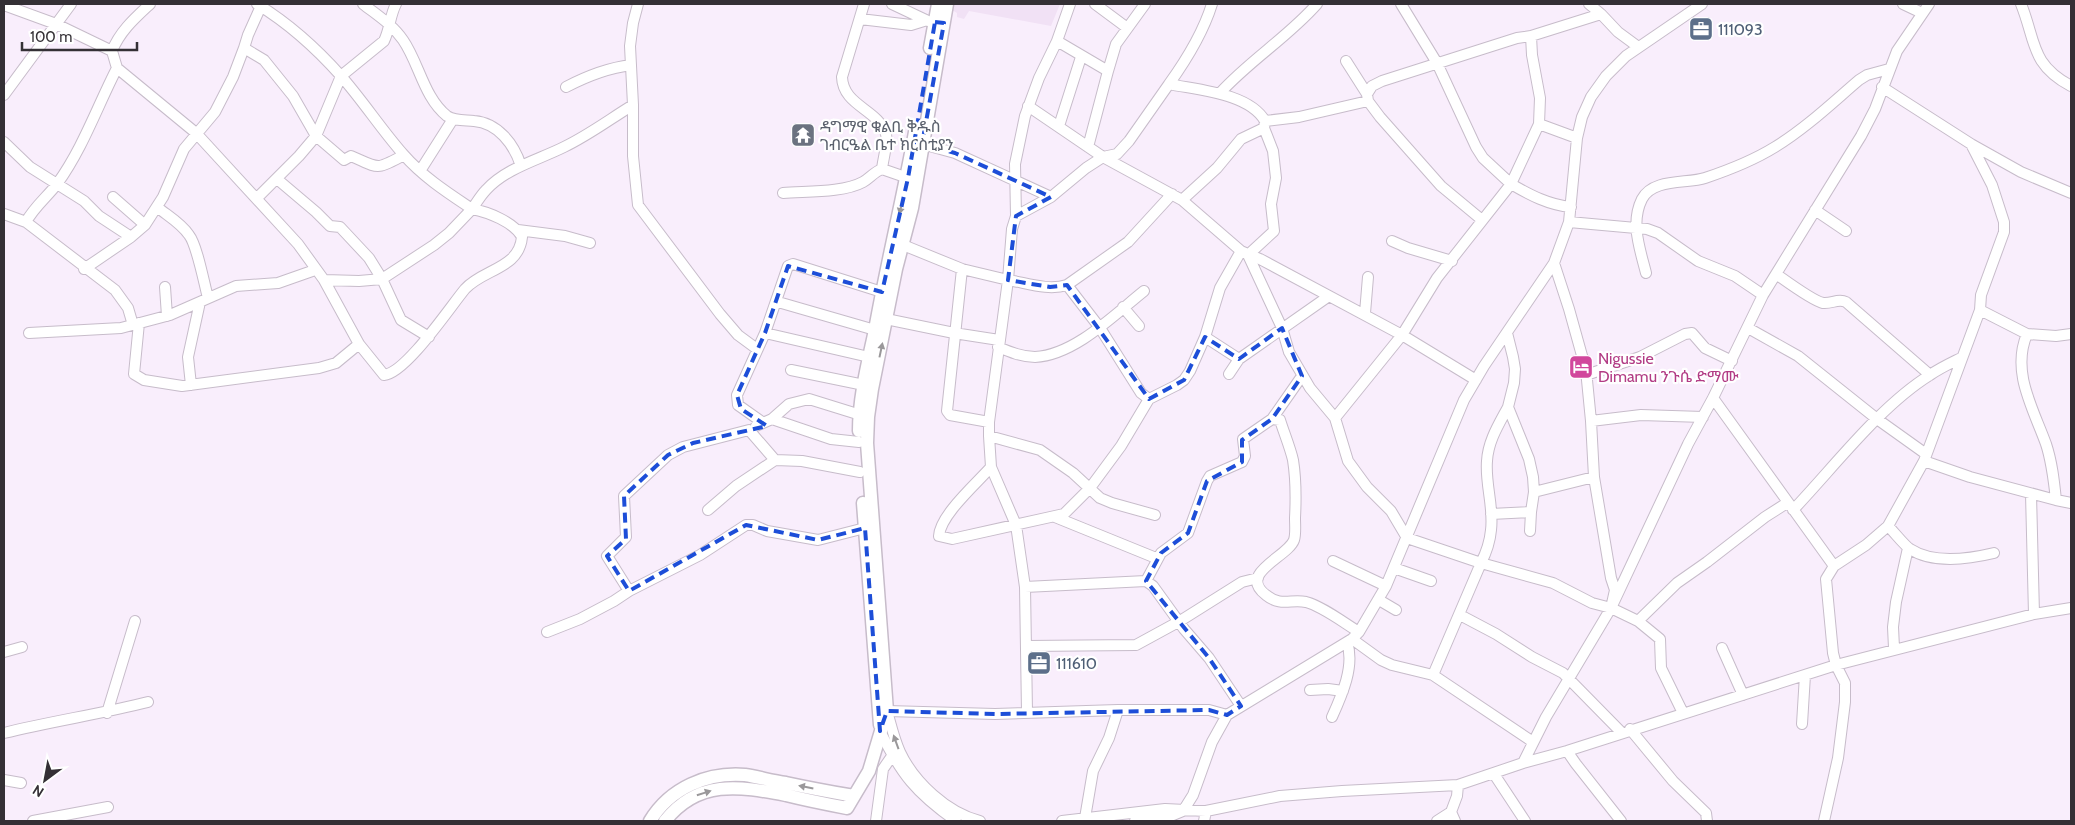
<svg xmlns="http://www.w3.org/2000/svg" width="2075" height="825" font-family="Cabin,'Noto Sans Ethiopic',sans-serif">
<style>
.built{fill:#f1e1f5}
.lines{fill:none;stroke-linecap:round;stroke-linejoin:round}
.minor-casing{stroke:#c7bcca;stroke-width:12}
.major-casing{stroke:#c7bcca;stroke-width:15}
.minor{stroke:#fff;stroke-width:10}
.major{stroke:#fff;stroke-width:12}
.oneway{fill:#9a989a}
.marked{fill:none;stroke:#1d4ed8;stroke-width:4;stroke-dasharray:10 6;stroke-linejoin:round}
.labels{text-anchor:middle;stroke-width:4.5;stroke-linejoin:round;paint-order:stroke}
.service-label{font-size:16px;fill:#4e5e75;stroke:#fff;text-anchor:start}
.worship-label{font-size:16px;fill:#5b616d;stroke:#fff;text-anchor:start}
.hotel-label{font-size:16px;fill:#b23c85;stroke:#fff;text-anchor:start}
</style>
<rect width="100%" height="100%" fill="#f9eefc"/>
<path class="built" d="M953,4H1060L1051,26L969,11L964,19L957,17V13L952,10Z"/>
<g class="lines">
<defs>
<path id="minor" d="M257,4C288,23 317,49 341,76C363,101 381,129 403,154C423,177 448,193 472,209C477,202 481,195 486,190C506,168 538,160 564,147C589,135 610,119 633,105L630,46L633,23L638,4
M363,4C377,15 393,25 403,40C419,63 424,98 447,116C454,121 465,120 474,121C498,123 514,144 521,166
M864,4L842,77C843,106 878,109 886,134C888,143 883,159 882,169
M892,4L928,21
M1095,4L1126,27
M1401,4L1437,63L1476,147L1483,158L1511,184L1539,124
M1589,4L1601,14
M1903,4L1922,13
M2021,4C2036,41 2030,64 2071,86
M4,5L56,24L112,51C120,31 135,18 150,4
M261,6L248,35L244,48L264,60L293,96L316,136L341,76L384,41C390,29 390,15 396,4
M860,19L911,25L924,21
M1531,36L1601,14L1618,32L1637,46
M1057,41L1070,4
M112,51L117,68L196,133L298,244L324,280L359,344L384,375C406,373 450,307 465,289C483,269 519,269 522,237C514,222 488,212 472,209L449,233L434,245L382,279L359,281L324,280
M1346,61L1367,94
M1169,84C1187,59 1203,33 1212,4
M566,87C587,76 607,68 631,65
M1882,87L1971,144L1992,185L2004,222V232L1981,295L1980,310L2027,334C2011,372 2033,408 2046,444C2052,462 2054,481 2056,500L2071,503
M1220,93C1250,60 1288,37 1317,4
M4,95L71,4
M633,105V156L638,205L720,314L738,335L757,349
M1028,106L1103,157L1182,200L1241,251L1260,259L1402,335L1437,278L1511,184C1530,195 1549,205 1571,207
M1265,121L1264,128L1273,151L1276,178L1271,204L1274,231L1248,255L1282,328L1289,352L1310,388L1335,418L1348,461L1367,487L1391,511L1407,538L1481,563L1433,675L1533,742
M1059,126L1081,57
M4,142L30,167L84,201L99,216L131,237
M922,144L955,153L1051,197L1086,168L1103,157L1117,154L1129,141L1169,84C1197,90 1249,93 1265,121L1299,117L1368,101
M1971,144L2021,172L2071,193
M1088,147L1108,71
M420,171L453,119
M277,179L316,212L330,226L340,227L369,258L382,279L401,320L429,337
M783,193C805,191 843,193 863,182C870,178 874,172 882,169L908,178
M113,197L145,225
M257,198L299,156L316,136L344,160L351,156C379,168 375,171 404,155
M1182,200L1217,168L1241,139L1264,128
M157,207C168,216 181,223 189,235C197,245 204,283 208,298
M1815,210L1846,231
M4,214L26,222L115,290L128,308L133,325
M1016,216L1051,197
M1482,220L1441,186L1380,117L1368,101L1367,94L1372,86L1382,81L1517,38L1531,36L1532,55L1540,98L1539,124L1577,138
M26,222C34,207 47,197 57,184C83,148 97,107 117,68
M1569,222L1647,229L1658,233L1698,261L1735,276L1763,295
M518,230L565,236L590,243
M1392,241L1408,248L1452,261
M903,245L962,269L1008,280L1012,229L1016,216L1015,164L1025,116L1039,78L1057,41L1108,71L1116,44L1145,4
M1554,263L1569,309L1586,370L1591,421L1594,477L1611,578L1615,590L1611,608L1638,621L1677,583L1707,562L1765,517L1787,503
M84,269L131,237L145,225L163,197L184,149L215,112L233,77L244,48
M962,269L947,411L950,415L989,422
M1646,273C1640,249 1630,223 1642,199C1653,178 1687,184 1705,178C1729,170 1754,160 1775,147C1806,128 1832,103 1859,80L1867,75L1889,69
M1776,274C1786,281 1813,301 1823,303C1832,304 1838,298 1846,302L1930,375
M165,287L167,316
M778,302L875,330
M1123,307L1139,326
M1365,313L1368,277
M886,319L954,333L999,340
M139,323L134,374L144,380L182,386L319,368L336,363L359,344
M1748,328L1798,356L1877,419L1926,454
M29,333L121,328L170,315L236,286L278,283L315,270
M765,333L869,357
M1507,333L1513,357L1515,369L1514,383L1508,407L1529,459L1533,477L1534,492
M2027,334L2056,336L2071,334
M1205,337L1239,359L1229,374
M998,347C1010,352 1022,357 1035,357C1075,355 1115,314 1144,291
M1239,359L1329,296
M791,370L864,385
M1586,375L1640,357L1685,334L1692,333L1705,348L1732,361
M191,385L188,357L200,302
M1713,398L1834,566
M1149,399L1141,393L1100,328L1067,285L1128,242L1172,194
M1508,407C1499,424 1488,441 1487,461C1485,484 1494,507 1491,530C1490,541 1486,553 1481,563L1553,583L1592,603L1611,608
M1335,418L1402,335L1476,380
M772,419L831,439L859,442
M1272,419L1302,376
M1591,421L1641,415L1703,417
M762,422L738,405L737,395L765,333L788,266L793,264L882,292
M756,426L772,419L789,404L809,399L867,417
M989,436L1040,450L1073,473L1100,498L1112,503L1155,515
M1924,461L1970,477L2056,500
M991,467C977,483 940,515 939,536L952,539L1064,514L1090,488L1121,446L1149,399L1177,385L1184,380L1190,371L1205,337L1220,288L1241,251
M2031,494L2034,614
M708,510L736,486L775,460
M1793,510C1834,467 1880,406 1930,375C1940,368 1951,363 1961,358
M1531,512L1534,492L1594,477
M1491,514L1531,512L1530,531
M1055,517L1156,558
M1888,526C1894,532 1905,546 1910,549C1933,564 1969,559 1994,553
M1333,561L1386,586
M1394,568L1431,581
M1025,587L1146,581
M629,591L607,556L626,537L624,496L668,455L683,447L749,430L775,460L802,461L860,472
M1379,600L1396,610
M1460,615L1496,634L1532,657L1563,673L1621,732
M1638,621L1660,639L1661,668L1683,713
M547,632L580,619L614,601L629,591L700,555L746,525H753L767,531L818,540L865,528
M1352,639L1381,660L1392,665L1433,675
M1027,646L1136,645L1180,621L1242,582L1258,578
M1722,648L1743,695
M1894,648L1893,627L1896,602L1908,548
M4,652L22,647
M1310,690L1328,689L1343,691
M1241,706L1209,658L1184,629L1153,586L1146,581L1161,553L1188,533L1207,481L1210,476L1242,462L1245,456L1243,439L1272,419L1280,420C1284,433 1290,447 1293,460C1296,479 1296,499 1295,518C1295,525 1296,534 1294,540C1288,557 1237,573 1266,595C1281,607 1290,599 1306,602C1322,606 1344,623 1359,632
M1027,712L1025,587L1016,525L991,467L989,436V422L1008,280C1027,283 1048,291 1067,285
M107,713L135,621
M1332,717C1342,695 1355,666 1347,642
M1802,724L1805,675
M1630,729L1673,781L1706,813L1707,821
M880,731C901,774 916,793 956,821
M4,733C52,721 101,714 148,702
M1567,751L1576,764L1621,821
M1523,763L1567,751L1836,665L2034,614L2071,608
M1494,774L1525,821
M4,780L21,783
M1085,818L1093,771L1109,738L1118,710
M33,821L108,807
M876,821L883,769L892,756
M980,821C947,813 914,782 900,752C894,739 891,725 887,711L995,714L1118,710H1209L1227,715
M1062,821L1165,809L1206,811L1280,796L1342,791L1458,785L1523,763L1546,717L1611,608L1688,444L1713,398L1763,295L1861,136L1875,109L1897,51L1929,4
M1135,821L1166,818L1183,811L1193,795L1212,742L1227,715L1352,639L1359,632L1386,586L1464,400L1484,366L1554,263L1569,222L1577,138L1582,117L1591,97L1606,76L1626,56L1702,4
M1204,821L1206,811
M1437,821L1451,812
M1455,821L1451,812L1457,796L1458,785
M1824,821L1838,758L1845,702V683L1836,665L1833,653L1826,579L1834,566L1866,545L1888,526L1924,461L1980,310"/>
<path id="major" d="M930,48L938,4
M859,431C859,397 868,363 875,330C887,263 903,198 915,132
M863,503L880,725
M650,821C670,788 707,772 745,775C758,777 772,781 786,783C809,788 831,792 854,796
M665,821C698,779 739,786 786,795C806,800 826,804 847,808L869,771L887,711L867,443L868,417L872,389L896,269L912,208L947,4"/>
</defs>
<use href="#minor" class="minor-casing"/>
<use href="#major" class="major-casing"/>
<use href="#minor" class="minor"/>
<use href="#major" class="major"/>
</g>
<defs><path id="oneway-solid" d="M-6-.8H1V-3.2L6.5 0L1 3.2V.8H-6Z" transform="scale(1.25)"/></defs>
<g class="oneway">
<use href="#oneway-solid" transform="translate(901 207) rotate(103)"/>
<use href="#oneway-solid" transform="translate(881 350) rotate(-78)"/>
<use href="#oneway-solid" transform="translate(896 742) rotate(-110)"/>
<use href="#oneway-solid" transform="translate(806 787) rotate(-169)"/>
<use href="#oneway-solid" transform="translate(704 793) rotate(-18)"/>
</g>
<path class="marked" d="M935,22L944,23L922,144L955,153L1051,197L1016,216L1008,280L1050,287L1067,285L1149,399L1184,380L1205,337L1239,359L1282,328L1302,376L1272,419L1242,440V462L1207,481L1188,533L1161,553L1146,581L1209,658L1241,706L1227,715L1209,710L995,714L887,711L880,731L865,528L818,540L746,525L629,591L607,556L626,539L624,496L668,455L693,443L767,426L741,409L737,395L765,333L788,266L882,292L908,178Z"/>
<defs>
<symbol id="office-square" viewBox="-11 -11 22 22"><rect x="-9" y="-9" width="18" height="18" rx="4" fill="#5c6f8a" stroke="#fff"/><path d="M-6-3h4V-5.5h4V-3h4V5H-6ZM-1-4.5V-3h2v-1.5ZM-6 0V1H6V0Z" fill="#fff"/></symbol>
<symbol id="temple-square" viewBox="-11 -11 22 22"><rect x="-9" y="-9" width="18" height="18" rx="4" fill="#6b7280" stroke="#fff"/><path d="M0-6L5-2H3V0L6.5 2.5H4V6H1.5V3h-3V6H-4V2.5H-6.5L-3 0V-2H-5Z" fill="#fff"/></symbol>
<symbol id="hotel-square" viewBox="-11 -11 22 22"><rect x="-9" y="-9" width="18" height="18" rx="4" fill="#d1479c" stroke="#fff"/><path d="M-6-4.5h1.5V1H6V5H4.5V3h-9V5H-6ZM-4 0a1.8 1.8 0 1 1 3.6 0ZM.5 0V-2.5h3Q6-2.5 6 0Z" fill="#fff"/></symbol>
</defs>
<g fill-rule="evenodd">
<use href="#office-square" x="1687" y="15" width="28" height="28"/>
<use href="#temple-square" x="789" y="121" width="28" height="28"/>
<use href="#hotel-square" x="1567" y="353" width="28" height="28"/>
<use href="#office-square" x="1025" y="649" width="28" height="28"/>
</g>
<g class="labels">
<g class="service-label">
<text x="1718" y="35">111093</text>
<text x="1056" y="669">111610</text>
</g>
<g class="worship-label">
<text x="820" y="132">ዳግማዊ ቁልቢ ቅዱስ<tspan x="820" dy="18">ገብርዔል ቤተ ክርስቲያን</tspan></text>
</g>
<g class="hotel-label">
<text x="1598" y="364">Nigussie<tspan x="1598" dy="18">Dimamu ንጉሴ ድማሙ</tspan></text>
</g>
</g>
<rect width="2075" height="825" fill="none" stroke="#343035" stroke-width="10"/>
<g transform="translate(45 780) rotate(212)" stroke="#ffffff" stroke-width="4" paint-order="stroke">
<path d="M0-4L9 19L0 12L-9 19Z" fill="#343035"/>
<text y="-8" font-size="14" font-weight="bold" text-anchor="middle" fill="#343035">N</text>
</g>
<path d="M22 42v8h115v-8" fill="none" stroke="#343035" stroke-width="2.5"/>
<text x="30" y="42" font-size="15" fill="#343035" stroke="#ffffff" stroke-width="4" paint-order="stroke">100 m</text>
</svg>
